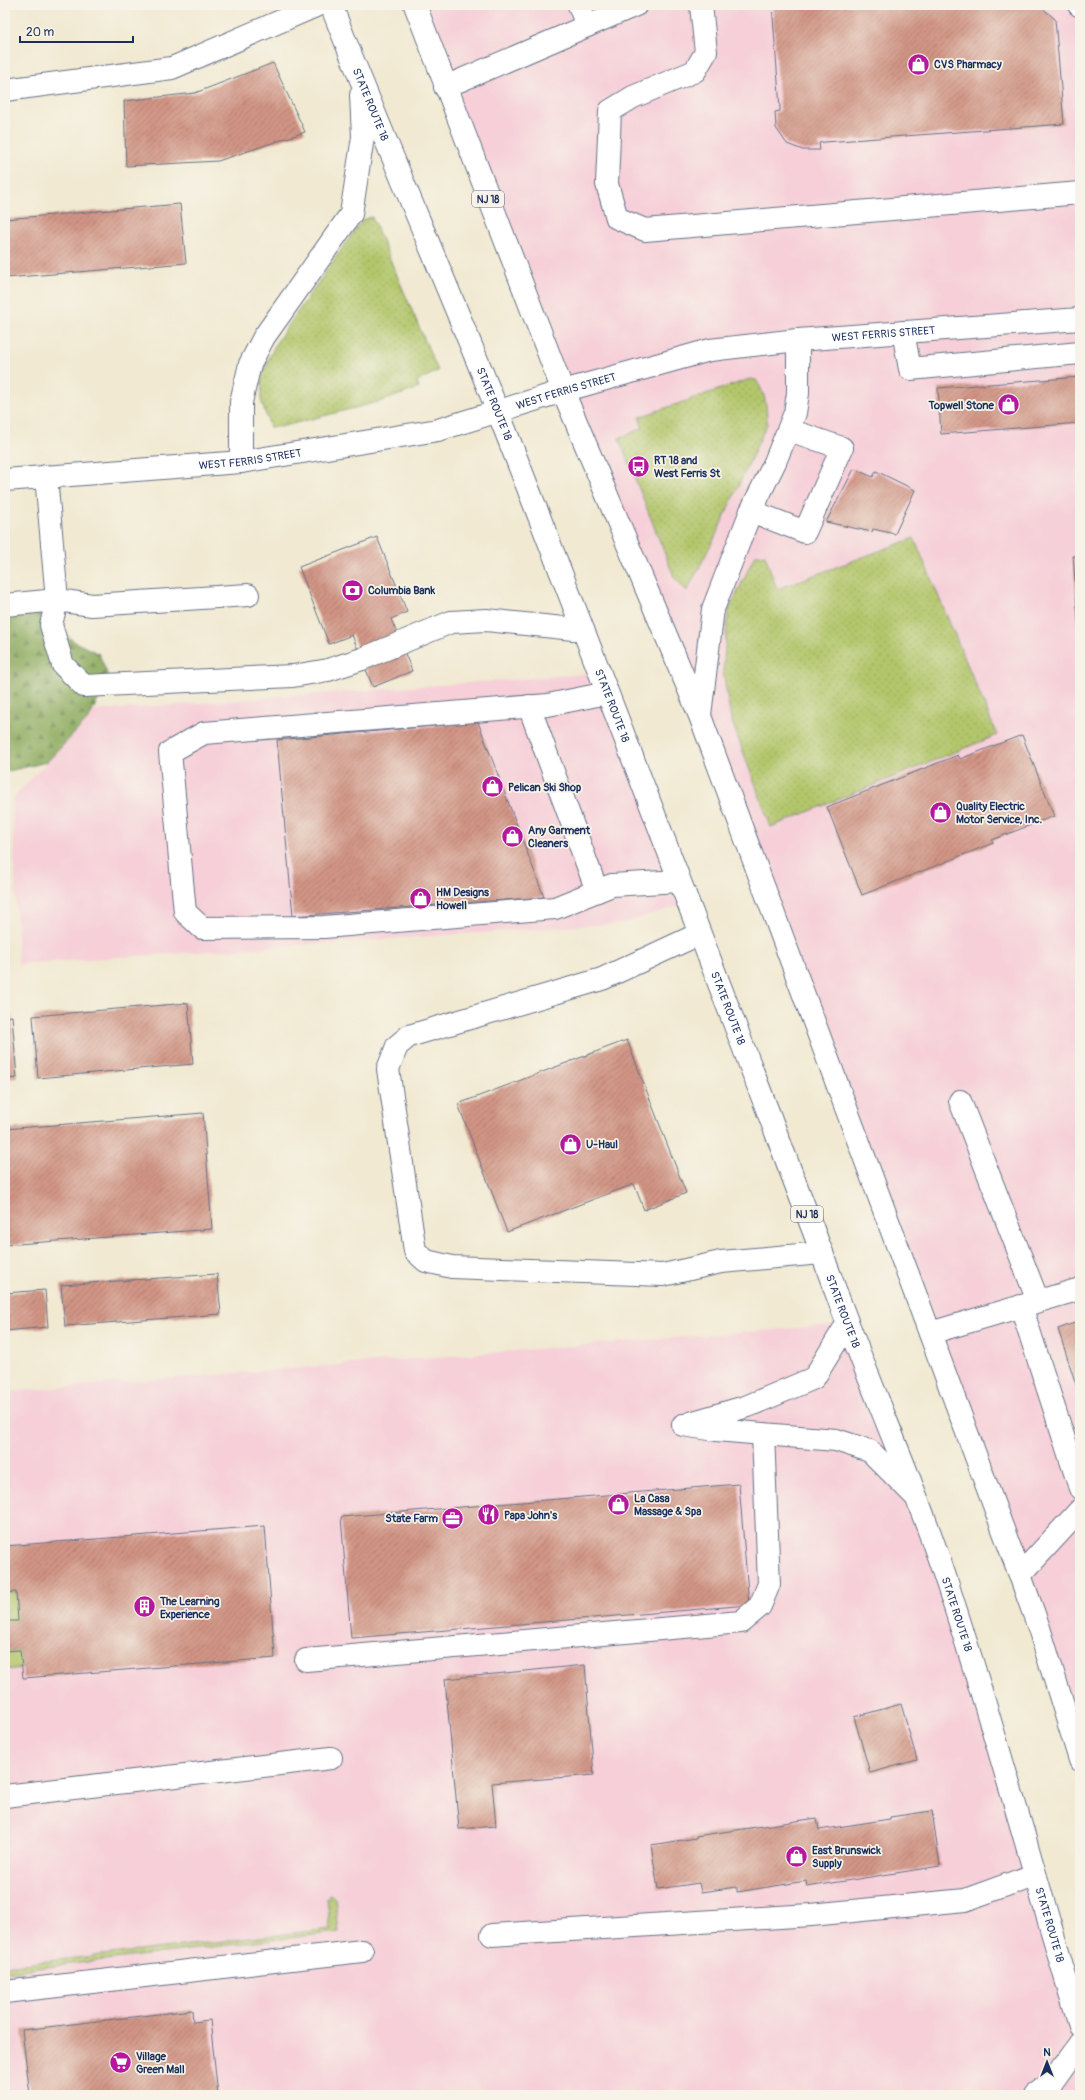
<svg xmlns="http://www.w3.org/2000/svg" width="1085" height="2100" font-family="Pangolin,sans-serif">
<style>
.built{fill:#f6cfd8}
.grass{fill:url(#grass-dots);stroke:#667a64}
.forest{fill:url(#forest-firs);stroke:#546d5e}
.park{fill:#b2c66a;stroke:#667a64}
.building{fill:url(#building-hatch)}
.lines{fill:none;stroke-linecap:round;stroke-linejoin:round}
.minor-casing{stroke:#667086;stroke-width:24}
.highway-casing{stroke:#667086;stroke-width:24}
.minor{stroke:#fff;stroke-width:22}
.highway{stroke:#fff;stroke-width:22}
.labels{text-anchor:middle;stroke-width:3.5;stroke-linejoin:round;paint-order:stroke}
.shield{fill:#f7f3e8;stroke:#5d6a87;stroke-width:1}
.shield-label{font-size:10px;font-weight:bold;fill:#1b2f5e}
.poi-label{font-size:11px;font-weight:bold;fill:#1b2f5e;stroke:#f7f3e8;text-anchor:start}
.street-label{font-size:11px;fill:#1b2f5e;stroke:#f7f3e8}
</style>
<defs>
<pattern id="grass-dots" width="8" height="8" patternUnits="userSpaceOnUse"><rect width="8" height="8" fill="#b2c66a"/><path d="M2 2h.1M6 6h.1" fill="none" stroke="#98aa5e" stroke-width="1.8" stroke-linecap="round"/></pattern>
<pattern id="forest-firs" width="22" height="20" patternUnits="userSpaceOnUse"><rect width="22" height="20" fill="#8dab5e"/><path d="M5 1l3.5 6h-7zM16 11l3.5 6h-7z" fill="#728c51"/></pattern>
<pattern id="building-hatch" width="6" height="6" patternUnits="userSpaceOnUse"><rect width="6" height="6" fill="#d19484"/><path d="M-1 1l2-2M0 6l6-6M5 7l2-2" fill="none" stroke="#a9796f"/></pattern>
</defs>
<rect width="100%" height="100%" fill="#f7f3e8"/>
<filter id="ink" filterUnits="userSpaceOnUse"><feTurbulence type="fractalNoise" baseFrequency=".025" numOctaves="2"/><feDisplacementMap in="SourceGraphic" scale="8" xChannelSelector="R" yChannelSelector="G"/><feConvolveMatrix kernelMatrix="1 2 1 2 8 2 1 2 1" color-interpolation-filters="sRGB"/></filter>
<filter id="wash" filterUnits="userSpaceOnUse"><feTurbulence type="fractalNoise" baseFrequency=".012" numOctaves="4" result="noise"/><feDisplacementMap in="SourceGraphic" scale="16" xChannelSelector="R" yChannelSelector="G"/><feGaussianBlur stdDeviation="0.9" result="paint"/><feColorMatrix in="noise" values="0 0 0 0 0 0 0 0 0 0 0 0 0 0 0 0 0 1.4 0 .05"/><feComposite in="paint" operator="in"/></filter>
<g filter="url(#wash)">
<rect width="100%" height="100%" fill="#f1e9d1"/>
<path class="built" d="M413,5H1080V1760L700,716Z
M599,673L688,903L624,923L18,964L12,799L89,718L93,711Z
M847,1324L915,1496L1080,2026V2095H5V1392Z"/>
<path class="grass" d="M372,217L438,371L417,381L419,388L382,401L280,427H270L261,400L262,374L276,343L362,220Z
M750,379L756,380C766,395 767,407 767,424L714,539L687,591L674,577L619,438L643,428L639,417Z
M914,538L997,735L771,827L731,719L723,671L728,612L755,555H765L777,589Z
M330,1894L335,1898L339,1932L5,1972V1966L330,1929L327,1898Z"/>
<path class="forest" d="M57,600L51,625L75,642L99,654L109,678L89,718L47,762L5,772V605Z"/>
<path class="park" d="M16,1592L18,1621H5V1593Z
M20,1650L22,1668L5,1670V1651Z"/>
<g id="blocks">
<path class="building" d="M772,5H1039L1055,19L1064,124L825,142L819,143L820,150H803L787,144L776,128L775,112L780,111V108Z
M273,63L305,132L218,161L126,166L124,101L195,93Z
M180,204L186,263L5,278V219Z
M1080,377V423L941,434L938,388Z
M854,469L873,477L876,471L915,490L895,534L873,529L872,532L826,522Z
M377,537L407,612L391,619L412,671L373,687L352,635L329,644L299,567Z
M1073,556H1080V631H1079Z
M478,722L544,897L293,916L277,740Z
M1022,735L1054,816L992,840L993,843L862,895L827,807L958,755L960,759Z
M188,1003L193,1064L38,1078L33,1016Z
M12,1016L17,1078L5,1079V1017Z
M627,1040L686,1193L644,1210L634,1184L507,1232L458,1104Z
M203,1113L212,1229L5,1245V1129Z
M217,1274L221,1314L65,1326L61,1285Z
M45,1290L48,1327L5,1331V1293Z
M1080,1321V1397L1058,1329Z
M739,1484L749,1605L351,1638L341,1517Z
M265,1526L275,1658L23,1678L20,1650L5,1651V1621H18L16,1592L5,1593V1546Z
M585,1665L594,1775L492,1783L496,1826L459,1829L445,1679Z
M901,1704L917,1760L870,1773L854,1717Z
M932,1811L940,1866L807,1887L806,1881L737,1892V1887L701,1892L699,1883L658,1889L651,1845L696,1838V1836L817,1818L819,1830L890,1819V1817Z
M192,2010L193,2022L210,2020L218,2095H30L22,2030Z"/>
</g>
</g>
<g filter="url(#ink)">
<use href="#blocks" fill-opacity="0" stroke="#667086" stroke-width="1"/>
<g class="lines">
<defs>
<g id="minor">
<path d="M579,5L587,26"/>
<path d="M701,5L706,52L695,71L633,97L610,111L607,184L617,218L645,230L1080,193"/>
<path d="M1079,5H1080"/>
<path d="M445,87L636,5"/>
<path d="M5,90L172,68L318,5"/>
<path d="M903,332L910,369L1080,353"/>
<path d="M46,476L57,600L51,625L63,665L84,686L293,676L328,670L362,659L451,622L486,620L583,630"/>
<path id="s1" d="M5,480L241,462L438,430L563,391L710,350L798,340L1080,319"/>
<path d="M751,511L805,532L842,448L789,430"/>
<path d="M5,605L57,600L92,605L248,595"/>
<path d="M607,693L548,705L204,733L170,752L185,912L202,928L324,927L555,908L612,885L679,881"/>
<path d="M529,706L597,891"/>
<path d="M699,934L602,979L409,1036L397,1046L388,1069L415,1251L426,1261L452,1267L663,1275L721,1262L822,1253"/>
<path d="M960,1101L1038,1301"/>
<path d="M1021,1306L1080,1488"/>
<path d="M930,1333L1080,1289"/>
<path d="M690,1423L748,1406L814,1378L847,1324"/>
<path d="M683,1425L716,1430L836,1440L870,1451L915,1496"/>
<path d="M1020,1575L1080,1510"/>
<path d="M306,1660L741,1622L760,1606L769,1584L763,1434"/>
<path d="M5,1796L331,1758"/>
<path d="M492,1935L811,1915L965,1900L1034,1875"/>
<path d="M5,1992L362,1951"/>
<path d="M1035,2095L1052,2082L1080,2043"/>
</g>
<g id="highway">
<path id="s2" d="M331,5C385,143 445,279 500,417C610,695 715,974 822,1253C862,1370 915,1481 952,1598C998,1740 1037,1884 1080,2026"/>
<path d="M415,5L563,391L700,716L1020,1575L1039,1628L1080,1760"/>
<path d="M241,462V402L250,364L264,337L351,214L363,137L361,95"/>
<path d="M700,715L713,609L751,511L775,462L795,413L798,393V340"/>
</g>
</defs>
<use href="#minor" class="minor-casing"/>
<use href="#highway" class="highway-casing"/>
<use href="#minor" class="minor"/>
<use href="#highway" class="highway"/>
</g>
</g>
<defs>
<symbol id="shop-disc" viewBox="-11 -11 22 22"><circle r="9.5" fill="#b5179e" stroke="#f7f3e8"/><path d="M-5-2.5h2.3a2.7 3.5 0 0 1 5.4 0H5L5.5 6h-11ZM-1.5-2.5h3a1.5 2.3 0 0 0-3 0Z" fill="#fff"/></symbol>
<symbol id="bus-disc" viewBox="-11 -11 22 22"><circle r="9.5" fill="#b5179e" stroke="#f7f3e8"/><path d="M-5-6H5V4H4V6H2V4H-2V6H-4V4H-5ZM-3.5-4V0h7V-4ZM-3.5 1.2v1.5H-2V1.2ZM2 1.2v1.5H3.5V1.2Z" fill="#fff"/></symbol>
<symbol id="bank-disc" viewBox="-11 -11 22 22"><circle r="9.5" fill="#b5179e" stroke="#f7f3e8"/><path d="M-6-4H6V4H-6ZM0-2.3a2.3 2.3 0 1 0 0 4.6a2.3 2.3 0 1 0 0-4.6Z" fill="#fff"/></symbol>
<symbol id="restaurant-disc" viewBox="-11 -11 22 22"><circle r="9.5" fill="#b5179e" stroke="#f7f3e8"/><path d="M-5-6h1v4h1v-4h1v4h1v-4h1v5L-1.5 .5V6h-2V.5L-5-1ZM5-6V6H3V1.5H1.5Q1.5-4 5-6Z" fill="#fff"/></symbol>
<symbol id="office-disc" viewBox="-11 -11 22 22"><circle r="9.5" fill="#b5179e" stroke="#f7f3e8"/><path d="M-6-3h4V-5.5h4V-3h4V5H-6ZM-1-4.5V-3h2v-1.5ZM-6 0V1H6V0Z" fill="#fff"/></symbol>
<symbol id="building-disc" viewBox="-11 -11 22 22"><circle r="9.5" fill="#b5179e" stroke="#f7f3e8"/><path d="M-4-6H4V6H1V3H-1V6H-4ZM-2.5-4.3h1.7v1.8h-1.7ZM.8-4.3h1.7v1.8H.8ZM-2.5-1h1.7V.8h-1.7ZM.8-1h1.7V.8H.8Z" fill="#fff"/></symbol>
<symbol id="supermarket-disc" viewBox="-11 -11 22 22"><circle r="9.5" fill="#b5179e" stroke="#f7f3e8"/><path d="M-6-5.5h2.5l.6 2H6L4.5 2H-2.5L-4.4-4H-6ZM-1.5 3.2a1.3 1.3 0 1 0 .1 0ZM3 3.2a1.3 1.3 0 1 0 .1 0Z" fill="#fff"/></symbol>
</defs>
<g fill-rule="evenodd">
<use href="#shop-disc" x="906" y="52" width="25" height="25"/>
<use href="#shop-disc" x="996" y="392" width="25" height="25"/>
<use href="#bus-disc" x="626" y="454" width="25" height="25"/>
<use href="#bank-disc" x="340" y="578" width="25" height="25"/>
<use href="#shop-disc" x="480" y="774" width="25" height="25"/>
<use href="#shop-disc" x="928" y="800" width="25" height="25"/>
<use href="#shop-disc" x="500" y="824" width="25" height="25"/>
<use href="#shop-disc" x="408" y="886" width="25" height="25"/>
<use href="#shop-disc" x="558" y="1132" width="25" height="25"/>
<use href="#shop-disc" x="606" y="1492" width="25" height="25"/>
<use href="#restaurant-disc" x="476" y="1502" width="25" height="25"/>
<use href="#office-disc" x="440" y="1506" width="25" height="25"/>
<use href="#building-disc" x="132" y="1594" width="25" height="25"/>
<use href="#shop-disc" x="784" y="1844" width="25" height="25"/>
<use href="#supermarket-disc" x="108" y="2050" width="25" height="25"/>
</g>
<g class="labels">
<g class="shield">
<rect x="472" y="191" width="32" height="16" rx="3"/>
<rect x="791" y="1206" width="32" height="16" rx="3"/>
</g>
<g class="shield-label">
<text x="488" y="203">NJ 18</text>
<text x="807" y="1218">NJ 18</text>
</g>
<g class="poi-label">
<text x="934" y="68">CVS Pharmacy</text>
<text x="994" y="409" text-anchor="end">Topwell Stone</text>
<text x="654" y="464">RT 18 and<tspan x="654" dy="13">West Ferris St</tspan></text>
<text x="368" y="594">Columbia Bank</text>
<text x="508" y="791">Pelican Ski Shop</text>
<text x="956" y="810">Quality Electric<tspan x="956" dy="13">Motor Service, Inc.</tspan></text>
<text x="528" y="834">Any Garment<tspan x="528" dy="13">Cleaners</tspan></text>
<text x="436" y="896">HM Designs<tspan x="436" dy="13">Howell</tspan></text>
<text x="586" y="1148">U-Haul</text>
<text x="634" y="1502">La Casa<tspan x="634" dy="13">Massage &amp; Spa</tspan></text>
<text x="504" y="1519">Papa John's</text>
<text x="438" y="1522" text-anchor="end">State Farm</text>
<text x="160" y="1605">The Learning<tspan x="160" dy="13">Experience</tspan></text>
<text x="812" y="1854">East Brunswick<tspan x="812" dy="13">Supply</tspan></text>
<text x="136" y="2060">Village<tspan x="136" dy="13">Green Mall</tspan></text>
</g>
<g class="street-label">
<text dy="4" stroke="none"><textPath href="#s2" startOffset="107">STATE ROUTE 18</textPath></text>
<text dy="4" stroke="none"><textPath href="#s1" startOffset="894">WEST FERRIS STREET</textPath></text>
<text dy="4" stroke="none"><textPath href="#s1" startOffset="570">WEST FERRIS STREET</textPath></text>
<text dy="4" stroke="none"><textPath href="#s2" startOffset="431">STATE ROUTE 18</textPath></text>
<text dy="4" stroke="none"><textPath href="#s1" startOffset="246">WEST FERRIS STREET</textPath></text>
<text dy="4" stroke="none"><textPath href="#s2" startOffset="755">STATE ROUTE 18</textPath></text>
<text dy="4" stroke="none"><textPath href="#s2" startOffset="1079">STATE ROUTE 18</textPath></text>
<text dy="4" stroke="none"><textPath href="#s2" startOffset="1403">STATE ROUTE 18</textPath></text>
<text dy="4" stroke="none"><textPath href="#s2" startOffset="1727">STATE ROUTE 18</textPath></text>
<text dy="4" stroke="none"><textPath href="#s2" startOffset="2051">STATE ROUTE 18</textPath></text>
</g>
</g>
<rect width="1085" height="2100" fill="none" stroke="#f7f3e8" stroke-width="20"/>
<g transform="translate(1047 2062)" stroke="#f7f3e8" stroke-width="3" paint-order="stroke">
<path d="M0-3L7 15L0 10L-7 15Z" fill="#1b2f5e"/>
<text y="-6" font-size="11" font-weight="bold" text-anchor="middle" fill="#1b2f5e">N</text>
</g>
<path d="M20 36v6h113v-6" fill="none" stroke="#1b2f5e" stroke-width="2"/>
<text x="26" y="36" font-size="12" fill="#1b2f5e" stroke="#f7f3e8" stroke-width="3" paint-order="stroke">20 m</text>
</svg>
